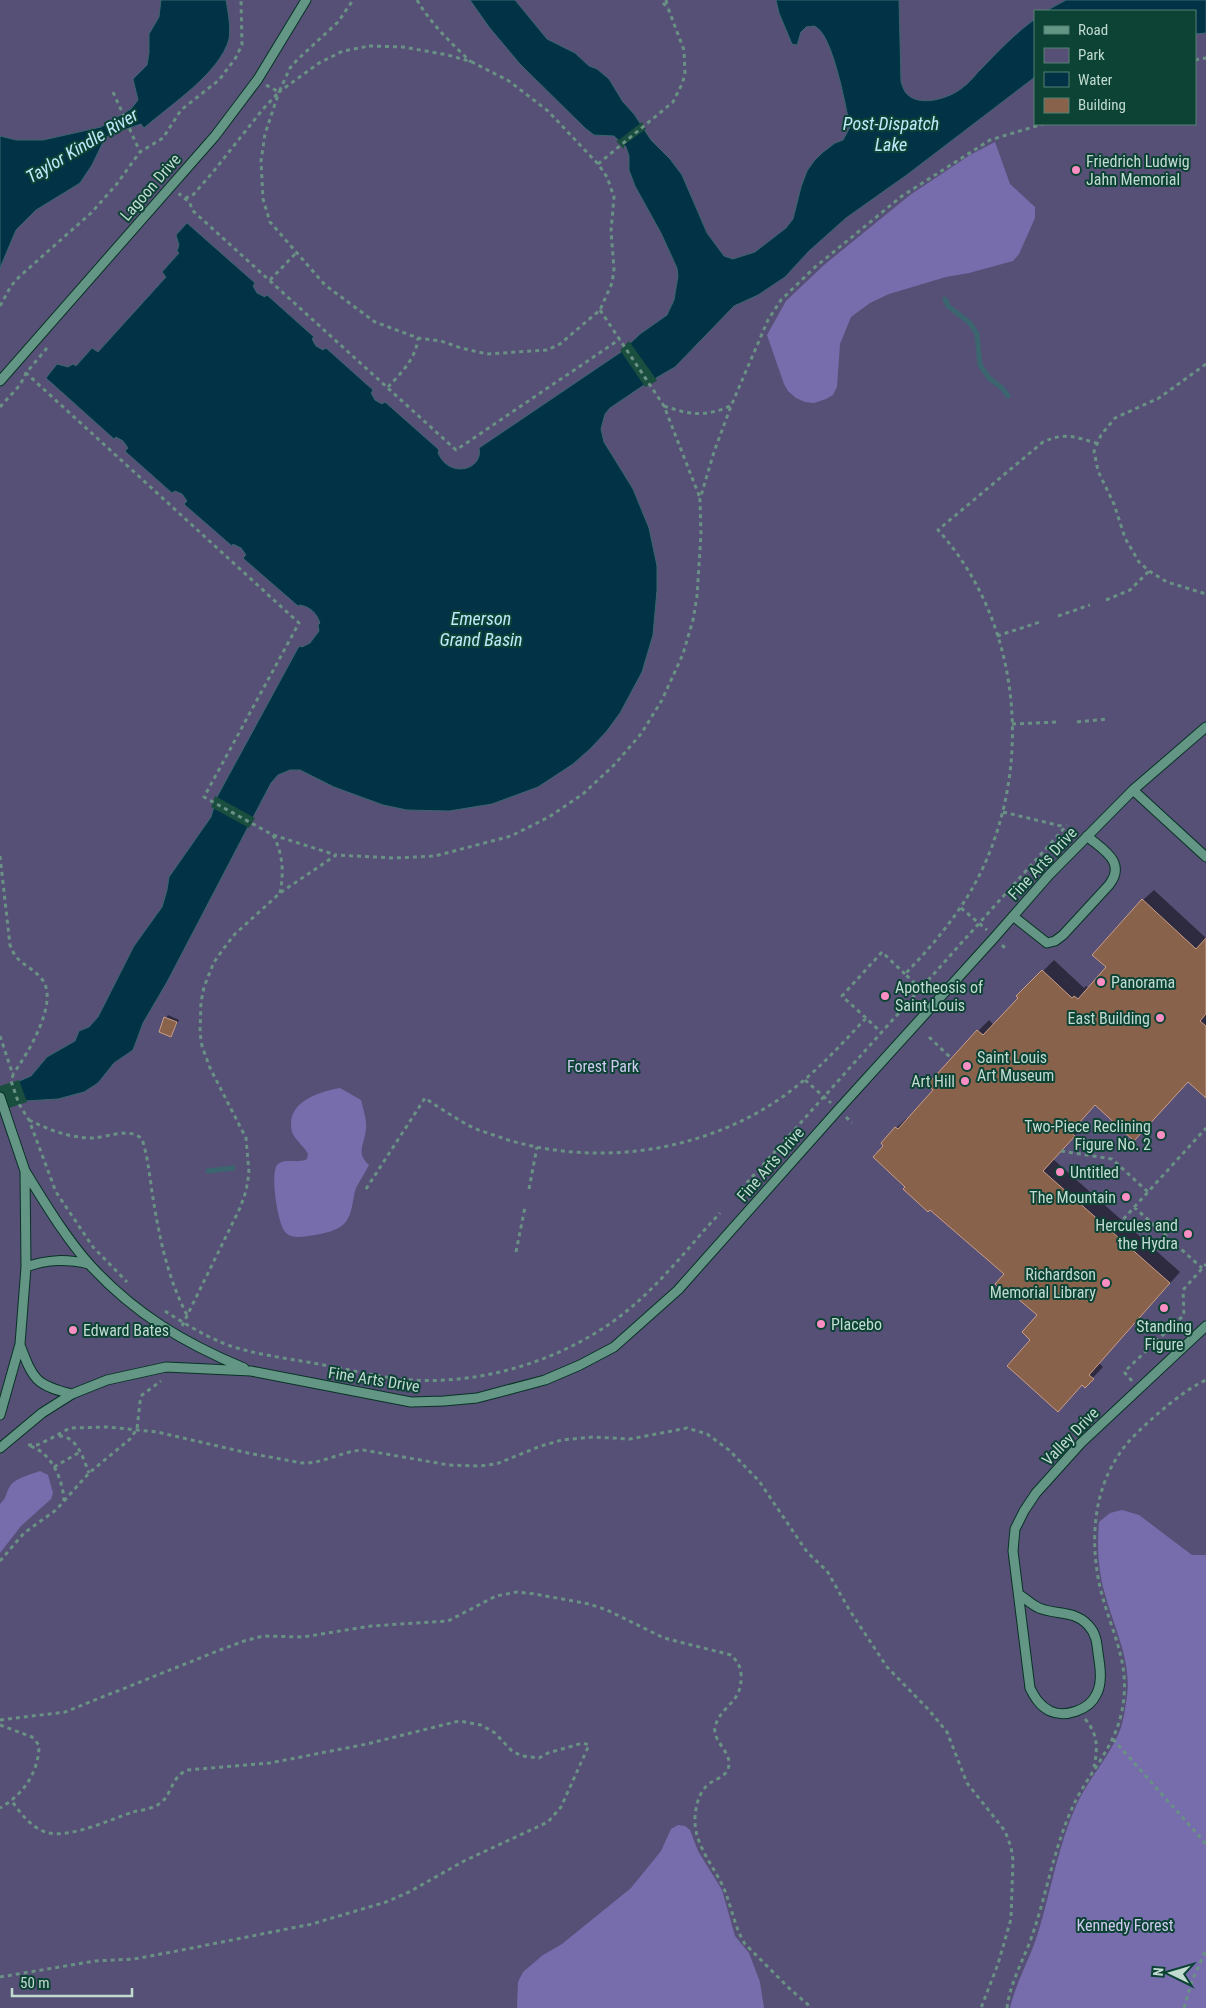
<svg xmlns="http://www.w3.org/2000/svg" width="1206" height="2008" font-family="'Roboto Condensed',sans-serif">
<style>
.green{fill:#565076;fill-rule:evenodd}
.forest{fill:#776dad}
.water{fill:#013245;stroke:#3b656f}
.pier{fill:#1a4e3f}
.shadow{fill:#0007}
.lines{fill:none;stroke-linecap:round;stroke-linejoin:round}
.stream{stroke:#3b656f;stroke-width:5}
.building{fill:#89624c;stroke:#ca9e87}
.minor-casing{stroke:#093227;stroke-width:11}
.path{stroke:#699184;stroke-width:3;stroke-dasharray:4 4;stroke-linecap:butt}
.minor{stroke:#639684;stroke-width:9}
.poi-dot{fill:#fb8fc4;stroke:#0d4335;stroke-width:2}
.labels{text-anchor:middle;stroke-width:4;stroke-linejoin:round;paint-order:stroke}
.poi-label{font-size:16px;fill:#c1dbd1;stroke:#0d4335;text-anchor:start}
.street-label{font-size:16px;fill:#c1dbd1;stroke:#0d4335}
.park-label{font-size:16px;fill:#d0ccf1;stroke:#0d4335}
.water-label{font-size:18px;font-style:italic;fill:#c0e9fd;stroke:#0d4335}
</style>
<rect width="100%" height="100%" fill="#1a4e3f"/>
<path class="green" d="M0,0H1206V2008H0ZM1035,11H1195V124H1035Z"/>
<path class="forest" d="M995,142L1010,184L1035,207V218L1019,254L1013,261L969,273L946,277L889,294L870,303L851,317L840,344L837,387L833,395L826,399L814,403L805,402L796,398L788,391L784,384L767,335L786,301L824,265L910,195L970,155Z
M340,1088L361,1100C363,1109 367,1119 366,1128C365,1145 355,1152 369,1165C365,1173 360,1180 356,1188C352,1200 353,1215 344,1224C336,1231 325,1233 315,1235C306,1236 294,1240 286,1233C278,1227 269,1171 278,1164C286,1158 298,1164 307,1159L308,1154C304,1146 295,1140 292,1132C285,1102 318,1092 340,1088Z
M40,1471L48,1475L53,1493L51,1499L21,1526L0,1553V1504C8,1496 5,1494 10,1486C15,1478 32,1474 40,1471Z
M1122,1510L1139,1515L1192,1555H1206V2008H1010C1016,1982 1030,1959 1038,1933C1051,1891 1058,1846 1076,1806C1088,1779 1109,1758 1120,1730C1124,1720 1125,1708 1127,1697C1132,1661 1114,1628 1105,1594C1098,1570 1097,1547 1099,1522L1110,1513Z
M678,1825L685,1826L690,1830L698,1851L722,1890L735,1936L749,1953L760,1982L764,2008H517L518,1982L523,1972L543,1955L562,1944L631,1888L661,1851L671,1829Z"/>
<path class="water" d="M161,0H226C228,12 231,26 229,39C220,73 170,105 144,128L141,124L111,134L105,138L92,165L80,183L36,210L16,230L0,268V136L16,140H43L101,127L131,109L138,100L133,79L147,65L149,53V34L159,17Z
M470,0H515L547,39L575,53L589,66L597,69L609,79L623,102L634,114L651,140L670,159L682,175L707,233L724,256L733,259L755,252L786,228L793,219L801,187L807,171L814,161L822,153L835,143L843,140L850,127C846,109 833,32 814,26C811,26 809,27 806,27L801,32L797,45L792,44L779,13L776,0H899L901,82C903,87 904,92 908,95C921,107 950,98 962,88C971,82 976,73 984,66C1000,49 1016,33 1035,19V77L908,174L846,218L809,251L785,277L758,295L734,306L675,367L644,385L610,408L605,414L601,429L604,442L633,489L649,528L657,566V590L653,635L642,672L620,713L606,732L590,749L573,764L538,787L492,804L449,811L407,810L383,805L334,787L300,770H290L278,775L271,783L167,982L143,1023L133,1050L114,1063L98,1083L84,1092L58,1099L25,1101L17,1082L31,1076L47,1057L75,1041L79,1031L89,1027L98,1017L134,946L162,907L167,890L169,877L211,817L217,797L298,648L300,646L302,647L310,643L319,631L318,625L320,623C316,612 310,607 300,605L298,606L245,560L243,558L246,555L241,548L233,544L232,546L186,506L184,504L187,501L182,494L175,491L172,493L127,453L125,451L128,448L123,441L116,437L114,439L46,378L57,364L68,367L73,364L76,366L92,348L98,352L166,277L162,272L179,253L177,251L179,245L176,235L187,223L255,283L253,286L257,293L265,297L267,295L314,337L312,339L316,346L323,350L326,348L373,390L371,393L375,400L382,404L385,402L437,448L439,450L438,453C450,480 484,469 479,448L621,352L640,334L667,315L674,300L678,276L677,268L661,233L635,186L629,170V156L626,147L614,136L594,135L585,128L520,64L489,27Z
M1066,0H1206V33L1195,34V11H1046Z"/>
<path class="pier" d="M642,122L646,129L624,145V149L616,141L619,140Z
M629,341L656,379L657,381L645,387L620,350Z
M215,796L255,818L249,828L211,807Z
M19,1080L27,1102L0,1111V1086Z"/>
<path class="shadow" d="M1154,890L1206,938V1097L1188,1080L1096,1104L1080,1121L1085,1125L1053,1159L1180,1272L1099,1363L1103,1367L1085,1386L1032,1339L1039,1315L1005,1274L907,1187L885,1145L896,1128L907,1118L909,1119L935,1090L929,1085L978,1031L989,1020L994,1025L1020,997L1018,996L1054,960L1084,988L1086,986L1089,988L1108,967L1143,900Z
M168,1015L179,1020L171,1035L166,1018Z"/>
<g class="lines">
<path class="stream" d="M945,299L948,306L970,323L977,334L980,365L989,378L1002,388L1008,396
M208,1171L233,1168"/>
</g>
<path class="building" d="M1142,899L1196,949L1206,938V1014L1200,1021L1206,1026V1098L1188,1082L1134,1141L1095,1105L1071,1132L1075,1136L1043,1171L1170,1283L1089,1375L1094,1379L1085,1388L1082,1385L1058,1412L1007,1366L1030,1340L1022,1332L1037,1315L1010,1292L1008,1295L995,1284L1004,1274L930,1210L928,1212L903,1189L905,1187L873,1157L883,1146L881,1143L895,1127L898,1129L933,1090L927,1085L977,1030L983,1035L1018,998L1016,996L1042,970L1072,998L1074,996L1078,999L1106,967L1092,955Z
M164,1017L177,1022L171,1037L159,1032Z"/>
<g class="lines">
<defs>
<path id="minor" d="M0,381L215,136L258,79L306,0
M1133,790L1206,857
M1013,916L1047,943L1055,941L1063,935L1109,885C1127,862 1103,850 1087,836
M0,1097L25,1171L26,1267L20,1344L0,1415
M25,1171C45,1203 65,1237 90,1265C135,1314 184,1343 244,1368
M26,1267C48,1259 67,1259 89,1264
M20,1345C33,1379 35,1385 72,1394
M0,1448L42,1413L72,1394L107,1380L166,1367L251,1371L411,1402L444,1401L477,1398L545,1380L580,1365L614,1347L678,1290L838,1110L994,938L1049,875L1133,790L1206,727
M1020,1595C1026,1599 1032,1605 1039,1608C1056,1615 1074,1610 1088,1625C1096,1633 1097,1643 1098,1653C1100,1666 1103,1683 1096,1695C1089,1710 1065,1718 1050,1711C1040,1706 1035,1698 1030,1688L1013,1551L1015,1529L1024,1511L1036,1493L1081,1443L1206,1326"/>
</defs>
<use href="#minor" class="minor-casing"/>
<path class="path" d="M417,0C431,24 451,43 471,62
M666,0L668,8
M369,46L403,47L448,55L472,62L509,81L548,111L598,164L607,177L614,197L611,231L614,269L612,283L600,310L560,344L547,350L487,354L461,348L441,341L418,338L375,322L325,285L270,222L263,199L261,161L265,134L279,92L319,63L343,51Z
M1195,60L1206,58
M266,85L279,92
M113,92L140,152
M598,164L673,102L682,84L685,74L684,50L668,8L660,0
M179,196L180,194L190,203L192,210L456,450L620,339
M185,198L192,196L213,172L263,109L279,92L290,68L297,60L338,22L353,0
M270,280L296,253
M0,306L11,286L19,277L91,213L116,185L140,152L163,138L181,110L219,80L235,59L242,45L241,0
M600,310L664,406L700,498
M47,348L26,373L299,623L204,797L273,835L336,855
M1206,364L1159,398L1115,418L1101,435L1094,451L1098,471L1114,504L1125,538L1139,562L1149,571L1167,582L1206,594
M388,387C401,373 416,359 418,338
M664,406C690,415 705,417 730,406
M0,407L20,385L26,373
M1106,600L1130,590L1149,571
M1058,616L1090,605
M997,636L1040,622
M1077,722L1108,719
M1012,724L1058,722
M1003,812L1061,826L1063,829
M273,835C283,854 284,872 280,893
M0,856L10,945C17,965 29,964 41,978C61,1000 27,1055 13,1074
M961,908L987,930
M1002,945L1007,950
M921,989L905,974C934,944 961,912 980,874C1034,764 1021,622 938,530L1043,442C1065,432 1075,437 1096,443
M866,1018L842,996L882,952L905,974
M0,1036L13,1075L11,1081L19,1104L29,1120L56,1192L93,1247L127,1282
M929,1037L951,1058
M805,1080L831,1103
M846,1117L852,1123
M29,1120C49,1130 70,1138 93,1138C108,1137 130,1127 142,1139C149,1160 150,1183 154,1204C160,1241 169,1281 187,1315
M1061,1151L1112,1159L1148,1192
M366,1189L425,1098C438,1107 452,1116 466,1124C478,1131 492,1134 505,1139C595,1167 699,1153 778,1100C812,1077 838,1048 866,1018L882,1033
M529,1189L537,1147
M736,1195L1067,825
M1134,1207L1202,1268
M1118,1225L1206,1128
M516,1252L525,1207
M165,1311C182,1322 200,1333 218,1341C249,1355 295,1359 329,1366C356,1371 383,1378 411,1380C489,1385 576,1356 635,1304C666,1277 692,1243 720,1213
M182,1326L240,1208L246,1191L249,1173L246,1138L210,1068L202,1046L200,1033L201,1002L204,987L214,962L224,948L235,934L280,893L336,855L394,858L435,856L511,836L549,817L583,794L614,765L641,734L662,700L683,654L693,620L697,596L701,534L700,499L714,452L731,406L768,320L781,300L814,268L902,196L990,140L1043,124
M1132,1381L1124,1372L1184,1315L1183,1290L1206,1264
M59,1436C77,1436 83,1458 89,1473
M28,1445H37L48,1440L70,1428L108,1427L157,1432L248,1453L302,1463C323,1464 342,1451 363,1450L449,1465L480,1466L496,1464L541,1446L562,1440L593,1437L630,1439L687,1428L707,1434L729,1450L759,1481L807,1552L827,1571L850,1611L887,1667L928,1709L947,1732L967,1783L1005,1831L1011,1847L1013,1860L1011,1919L998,1964L981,2008
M54,1467L80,1452
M64,1501L89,1473L130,1439L137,1429L140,1402L142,1395L161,1381
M0,1561L24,1533L56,1510L64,1501C63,1480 52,1453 30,1446
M1085,1719C1098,1734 1098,1748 1094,1767
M0,1720L65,1712L220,1650L244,1641L263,1636L303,1637L371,1626L448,1621L496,1596L517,1592L535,1594L589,1604L607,1610L664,1638L731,1655C737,1661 740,1665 741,1674C743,1704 721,1704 715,1727C712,1742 734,1753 728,1769C725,1777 716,1779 710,1783C699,1791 696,1805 695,1817C693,1844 715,1867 725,1891C732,1909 735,1928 745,1944L791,1990L812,2008
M0,1725L32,1737L39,1745C39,1772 23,1795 0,1808
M1113,1739L1206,1844
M0,1977L95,1961L134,1959L172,1952L312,1924L386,1902L409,1892L464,1861L548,1822L561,1807L589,1745L583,1743L548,1753L539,1758L522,1756L512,1751L495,1733L481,1725L459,1721L367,1744L270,1763L187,1770C170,1778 172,1796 159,1804C152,1809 141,1810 133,1812C111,1819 68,1840 45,1832C31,1827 20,1813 12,1801
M1007,2008C1010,1981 1026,1956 1034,1930C1048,1888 1055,1844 1074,1804C1089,1773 1113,1749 1121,1715C1133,1664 1111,1634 1100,1587C1090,1543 1093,1493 1118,1456C1127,1441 1141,1429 1154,1417C1170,1403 1187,1389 1206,1380
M1184,2008L1192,1981L1206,1950"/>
<use href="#minor" class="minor"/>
</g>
<g class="poi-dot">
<circle cx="1076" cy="170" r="5"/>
<circle cx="1101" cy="982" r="5"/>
<circle cx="885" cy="996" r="5"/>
<circle cx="1160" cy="1018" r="5"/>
<circle cx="967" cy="1066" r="5"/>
<circle cx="965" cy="1081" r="5"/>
<circle cx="1161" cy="1135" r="5"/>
<circle cx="1060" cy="1172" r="5"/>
<circle cx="1126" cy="1197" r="5"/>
<circle cx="1188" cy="1234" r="5"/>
<circle cx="1106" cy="1283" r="5"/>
<circle cx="1164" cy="1308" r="5"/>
<circle cx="821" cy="1324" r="5"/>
<circle cx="73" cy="1330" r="5"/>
</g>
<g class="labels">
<g class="poi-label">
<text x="1086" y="167">Friedrich Ludwig<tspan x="1086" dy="18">Jahn Memorial</tspan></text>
<text x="1111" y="988">Panorama</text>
<text x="895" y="993">Apotheosis of<tspan x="895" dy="18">Saint Louis</tspan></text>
<text x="1150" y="1024" text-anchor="end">East Building</text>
<text x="977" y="1063">Saint Louis<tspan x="977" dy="18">Art Museum</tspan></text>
<text x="955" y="1087" text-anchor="end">Art Hill</text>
<text x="1151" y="1132" text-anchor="end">Two-Piece Reclining<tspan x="1151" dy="18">Figure No. 2</tspan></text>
<text x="1070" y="1178">Untitled</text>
<text x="1116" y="1203" text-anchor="end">The Mountain</text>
<text x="1178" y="1231" text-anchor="end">Hercules and<tspan x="1178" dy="18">the Hydra</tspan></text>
<text x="1096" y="1280" text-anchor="end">Richardson<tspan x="1096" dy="18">Memorial Library</tspan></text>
<text x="831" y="1330">Placebo</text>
<text x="1164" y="1332" text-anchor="middle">Standing<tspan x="1164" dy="18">Figure</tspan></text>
<text x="83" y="1336">Edward Bates</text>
</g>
<g class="street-label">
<text transform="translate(150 187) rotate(-49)" y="6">Lagoon Drive</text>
<text transform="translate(1042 863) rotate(-47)" y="6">Fine Arts Drive</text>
<text transform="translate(770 1164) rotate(-49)" y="6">Fine Arts Drive</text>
<text transform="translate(374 1379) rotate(9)" y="6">Fine Arts Drive</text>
<text transform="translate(1070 1436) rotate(-46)" y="6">Valley Drive</text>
</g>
<g class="park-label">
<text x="603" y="1072">Forest Park</text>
<text x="1125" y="1931">Kennedy Forest</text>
</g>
<g class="water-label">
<text x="891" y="130">Post-Dispatch<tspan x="891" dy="21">Lake</tspan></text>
<text transform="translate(82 146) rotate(-31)" y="6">Taylor Kindle River</text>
<text x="481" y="625">Emerson<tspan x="481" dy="21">Grand Basin</tspan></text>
</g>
</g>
<rect x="1034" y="10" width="162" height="115" fill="#0d4335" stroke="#558073"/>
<rect x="1044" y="26" width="25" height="8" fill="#639684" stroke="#558073"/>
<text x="1078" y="35" font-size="15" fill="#c1dbd1">Road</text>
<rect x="1044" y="48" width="25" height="15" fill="#565076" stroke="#558073"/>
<text x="1078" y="60" font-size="15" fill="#c1dbd1">Park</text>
<rect x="1044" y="72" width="25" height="15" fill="#013245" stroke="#558073"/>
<text x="1078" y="85" font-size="15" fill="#c1dbd1">Water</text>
<rect x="1044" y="98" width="25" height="15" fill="#89624c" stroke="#558073"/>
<text x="1078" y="110" font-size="15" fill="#c1dbd1">Building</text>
<g transform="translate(1171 1973) rotate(275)" stroke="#0d4335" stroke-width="4" paint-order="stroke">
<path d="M0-4L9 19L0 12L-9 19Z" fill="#c1dbd1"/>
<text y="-8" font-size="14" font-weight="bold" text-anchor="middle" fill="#c1dbd1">N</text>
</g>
<path d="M12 1988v8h120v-8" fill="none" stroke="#c1dbd1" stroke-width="2.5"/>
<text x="20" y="1988" font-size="15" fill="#c1dbd1" stroke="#0d4335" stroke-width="4" paint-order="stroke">50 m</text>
</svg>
